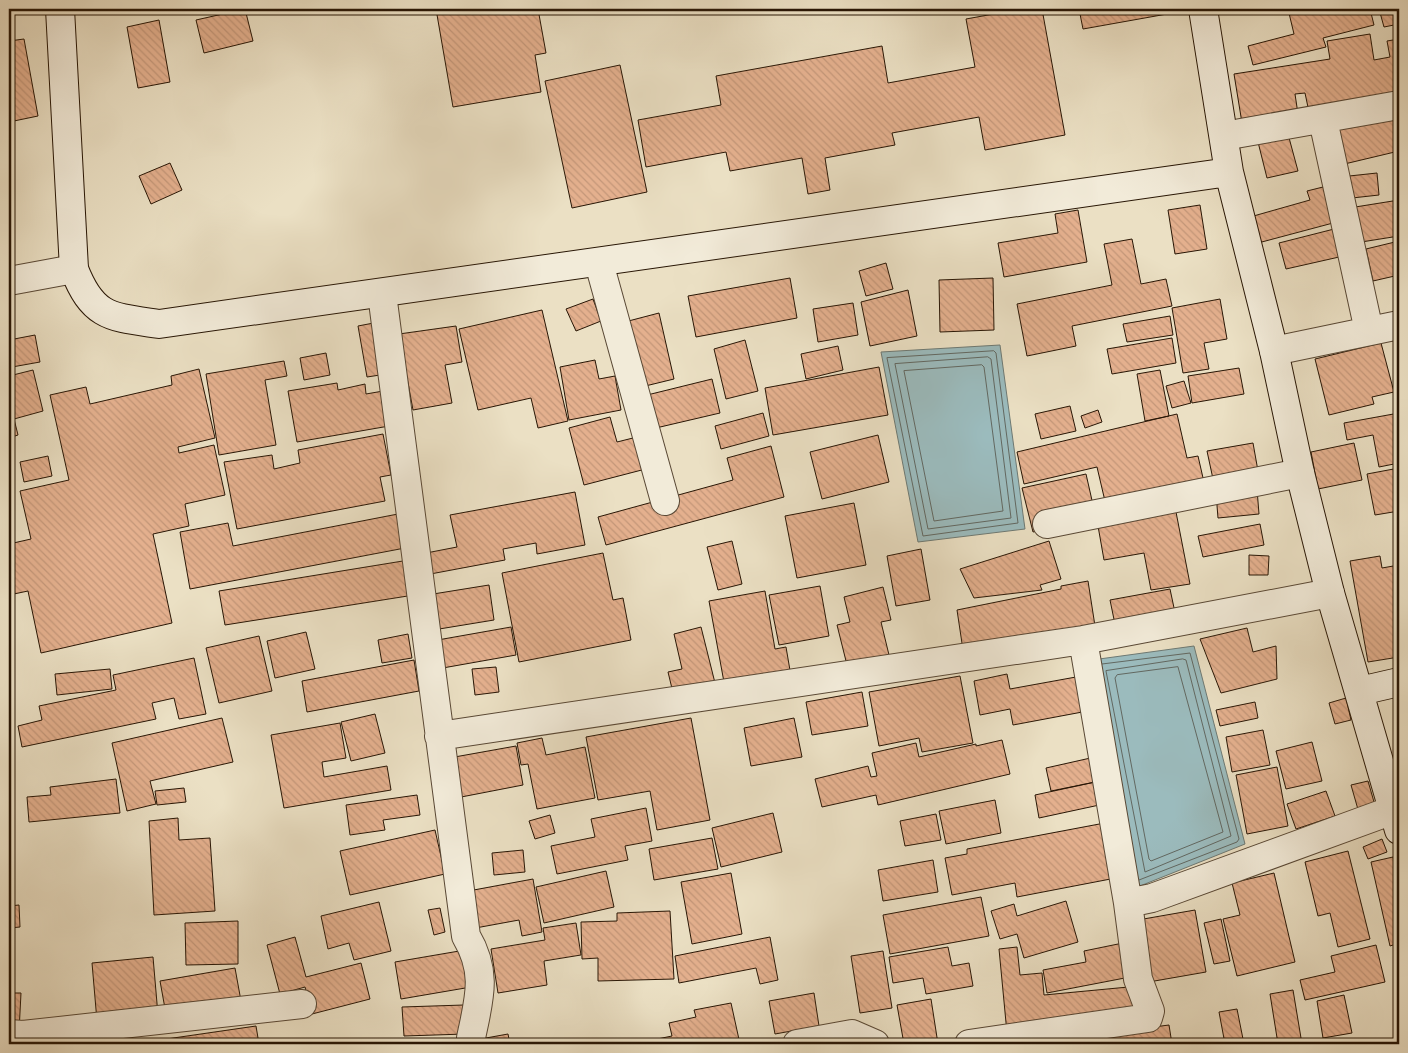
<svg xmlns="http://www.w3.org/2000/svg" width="1408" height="1053" font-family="'IM FELL Great Primer',serif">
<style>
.water{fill:#9bbbbd;stroke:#6d7973}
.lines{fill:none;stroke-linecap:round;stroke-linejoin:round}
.shore{stroke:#626861;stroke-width:1}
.building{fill:url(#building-back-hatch);stroke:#281605}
.street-casing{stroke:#594835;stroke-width:30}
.secondary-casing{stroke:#281605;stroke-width:30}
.street{stroke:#f2ebd9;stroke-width:28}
.secondary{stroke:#f2ebd9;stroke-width:28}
</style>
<defs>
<pattern id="building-back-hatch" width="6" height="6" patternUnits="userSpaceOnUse" patternTransform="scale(1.25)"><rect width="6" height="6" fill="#e4b08e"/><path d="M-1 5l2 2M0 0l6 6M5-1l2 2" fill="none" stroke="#c49779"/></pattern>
</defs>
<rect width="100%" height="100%" fill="#ebe0c4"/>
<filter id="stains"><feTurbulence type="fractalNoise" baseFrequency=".004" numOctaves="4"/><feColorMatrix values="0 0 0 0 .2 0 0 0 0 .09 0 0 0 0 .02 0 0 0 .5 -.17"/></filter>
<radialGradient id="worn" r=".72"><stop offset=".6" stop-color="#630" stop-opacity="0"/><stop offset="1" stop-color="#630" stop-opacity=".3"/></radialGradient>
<path class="water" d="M1000,345L1025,529L918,542L881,352Z
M1194,646L1245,844L1135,888L1092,660Z"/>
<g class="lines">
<path class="shore" d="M994,351L996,353L1018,523L923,536L887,358Z
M988,357L991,359L1011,518L928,529L895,364Z
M982,365L984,367L1003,511L934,521L904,371Z
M1183,659L1186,660L1231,836L1145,872L1106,671Z
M1102,664L1190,653L1239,839L1237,842L1139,880
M1178,667L1223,832L1151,861L1149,859L1115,678L1117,675Z"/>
</g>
<path class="building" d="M245,9L253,41L204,53L196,20Z
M436,9H538L546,53L535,55L541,92L453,107Z
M1021,9H1042L1065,135L985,150L979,117L892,133L895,145L825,158L830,190L808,194L802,158L730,171L726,152L646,167L638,120L721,105L716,76L882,46L888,83L975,67L966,19Z
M1079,9H1166L1167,14L1083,29Z
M1288,9H1370L1374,25L1323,38L1326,47L1253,65L1248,46L1294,34Z
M1379,9H1399V24L1384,27Z
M159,20L170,82L138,88L127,27Z
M1370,34L1374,60L1390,57L1387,41L1399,39V97L1309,112L1305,93L1295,94L1298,114L1242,123L1234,74L1330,59L1327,41Z
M24,39L38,116L9,122V41Z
M620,65L647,192L572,208L545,81Z
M1399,114V151L1336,166L1327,130Z
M1288,134L1298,171L1267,178L1258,142Z
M170,163L182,190L151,204L139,176Z
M1377,173L1379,195L1343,199L1340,177Z
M1399,173V191L1395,174Z
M1323,187L1333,223L1258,243L1250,217L1310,200L1307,191Z
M1399,200V236L1355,243L1349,208Z
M1200,205L1207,249L1175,254L1168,210Z
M1078,210L1087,262L1004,277L998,243L1058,233L1055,214Z
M1342,227L1348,255L1286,269L1279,243Z
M9,232L12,257H9Z
M1132,239L1141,284L1166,279L1172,306L1072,326L1076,346L1027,356L1017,304L1112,285L1104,244Z
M1399,241V275L1373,281L1366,249Z
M886,263L893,289L866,296L859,271Z
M790,278L797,318L696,337L688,296Z
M993,278L994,330L940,332L939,280Z
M908,290L917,336L870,346L861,302Z
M593,299L601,321L576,331L566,309Z
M1220,299L1227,339L1204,343L1209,369L1183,373L1172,308Z
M853,303L858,335L818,342L813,309Z
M542,310L568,421L538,428L531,398L478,410L459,329Z
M659,313L674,379L633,389L617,324Z
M1170,316L1173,335L1127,342L1123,324Z
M384,321L393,373L367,377L358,326Z
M456,326L462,362L445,365L452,403L413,410L399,334Z
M35,335L40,362L12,367L9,340Z
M1172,338L1176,363L1112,374L1107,349Z
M745,340L758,391L726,399L714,349Z
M1381,343L1394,392L1372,397L1374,404L1329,415L1315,359Z
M838,346L843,370L806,379L801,354Z
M326,353L330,375L304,380L300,358Z
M595,360L599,379L615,376L621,410L569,420L560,367Z
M284,361L287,376L265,380L276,445L219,455L206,374Z
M879,367L888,415L773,435L765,388Z
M1239,368L1244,394L1192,403L1188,376Z
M199,369L215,438L178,447L179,453L214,445L225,495L185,504L189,526L153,534L172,623L41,653L28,591L9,595V544L31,539L20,491L69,480L50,395L86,387L90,404L172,385L171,376Z
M33,370L43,411L14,419L18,435L9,438V376Z
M1160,370L1169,416L1145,421L1137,374Z
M712,379L720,413L643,431L635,398Z
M1184,381L1191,403L1172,408L1166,386Z
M337,383L338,390L365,384L366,394L389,390L395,425L297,442L288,391Z
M1070,406L1076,431L1041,439L1035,414Z
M1098,410L1102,422L1085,428L1081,416Z
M763,413L769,436L721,449L715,426Z
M1399,413V463L1379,467L1373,435L1347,440L1344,423Z
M1177,414L1187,458L1198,456L1206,491L1108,514L1097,467L1024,484L1017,452Z
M610,417L617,442L653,433L661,465L584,485L569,428Z
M383,434L391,475L380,477L385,501L237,529L224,462L272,455L274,469L300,463L298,450Z
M878,435L889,482L822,499L810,452Z
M1253,443L1258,471L1213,479L1207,451Z
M1354,443L1362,480L1318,489L1311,452Z
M771,446L784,497L606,545L598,517L733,480L727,458Z
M48,456L52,476L24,482L20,462Z
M1399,468V511L1375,515L1367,474Z
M1086,474L1096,518L1033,532L1022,488Z
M1257,489L1259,514L1218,518L1216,493Z
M575,492L585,545L537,554L536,543L503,549L505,560L425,575L421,554L457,547L450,515Z
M854,503L866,565L797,578L785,516Z
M1176,512L1190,584L1151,590L1144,553L1104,560L1098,526Z
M398,514L405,548L190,589L180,532L228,523L233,546Z
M1260,524L1264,545L1203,557L1198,536Z
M732,541L742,584L718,590L707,547Z
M1049,541L1061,579L1040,585L1042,590L974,598L960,569Z
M921,549L930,600L896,606L887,556Z
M603,553L613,600L623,598L631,640L519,662L502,573Z
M1249,555L1269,556L1268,575H1249Z
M1380,556L1382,568L1399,565V657L1368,662L1350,561Z
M409,560L414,595L225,625L219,591Z
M1088,581L1095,626L963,650L957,610L1061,589V586Z
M489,585L494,620L433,630L427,595Z
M820,586L829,636L779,645L769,595Z
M883,587L891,620L881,622L889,655L847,665L837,625L850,622L844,597Z
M1170,589L1177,622L1117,634L1110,600Z
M765,591L775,649L786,647L792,682L726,693L709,601Z
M511,627L516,655L437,669L432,641Z
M701,627L717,691L675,701L668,672L682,669L674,634Z
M1247,628L1253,652L1276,646L1277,679L1221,693L1200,639Z
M306,632L315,669L275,678L267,641Z
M408,634L412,658L382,663L378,640Z
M259,636L272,691L219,703L206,648Z
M194,658L206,714L179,719L174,698L152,703L156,719L22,747L18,726L42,720L39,706L116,690L113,675Z
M414,660L419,691L307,712L302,681Z
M496,667L499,692L475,695L472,669Z
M110,669L112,689L57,695L55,674Z
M1007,674L1010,689L1087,675L1093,710L1013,725L1010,709L980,715L974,681Z
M960,676L973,743L922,752L919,738L879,746L869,692Z
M862,692L868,726L812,735L806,702Z
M1346,698L1351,720L1335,724L1329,703Z
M1255,702L1258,718L1220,726L1216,710Z
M375,714L385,753L351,761L341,722Z
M222,718L233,762L150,781L156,804L127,811L112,743Z
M691,718L710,820L657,830L650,791L598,800L586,737Z
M794,718L802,757L751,766L744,728Z
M340,723L346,758L322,762L324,777L387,766L391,790L284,808L271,735Z
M1263,730L1270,765L1232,772L1226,737Z
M542,738L546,755L585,747L595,798L537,809L528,764L521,765L517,743Z
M1002,740L1010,774L878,805L876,795L822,807L815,779L868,766L871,777L877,776L872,753L916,743L919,757L976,744V746Z
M1312,742L1322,781L1286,789L1276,751Z
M516,746L523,785L456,798L449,758Z
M1399,747V757L1394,752Z
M1095,757L1100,781L1051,791L1046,768Z
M1277,767L1288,826L1247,834L1236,775Z
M116,779L120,813L29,822L27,797L51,795L50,787Z
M1100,781L1104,804L1039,818L1035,795Z
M1368,781L1376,809L1359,813L1351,785Z
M184,788L186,802L157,805L155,791Z
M1326,791L1335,816L1296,829L1287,804Z
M417,795L420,815L383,820L385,830L350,835L346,805Z
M995,800L1001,833L946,844L939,811Z
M646,808L652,841L625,846L628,860L557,874L551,846L595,837L591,819Z
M773,813L782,852L721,867L712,828Z
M936,814L941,840L905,846L900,821Z
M550,815L555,833L535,839L529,821Z
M178,818L179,840L210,838L215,911L154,915L149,821Z
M1110,822L1121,877L1017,897L1015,883L952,895L945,858L967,854V849Z
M435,830L445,874L350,895L340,851Z
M712,838L718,869L654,880L649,849Z
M1382,839L1387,852L1368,859L1363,847Z
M523,850L525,872L494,875L492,853Z
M1348,851L1370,939L1338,947L1330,913L1318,916L1305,862Z
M1393,857L1399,885V943L1390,946L1371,862Z
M933,860L938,892L883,901L878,870Z
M606,871L614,907L544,923L536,887Z
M731,873L742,934L692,944L681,882Z
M1274,873L1295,962L1237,976L1223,919L1240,915L1232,883Z
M533,879L542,932L522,936L519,920L470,929L463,892Z
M981,897L989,936L890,954L883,915Z
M1066,901L1078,942L1024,958L1017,934L1000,939L991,911L1014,904L1017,916Z
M379,902L391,951L354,960L349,943L328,949L321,916Z
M19,905L20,927L9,928V906Z
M440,908L445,932L434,935L428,910Z
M1195,910L1206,972L1143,983L1132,921Z
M670,911L674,979L598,981V958L582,959L581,922L617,921V913Z
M1221,919L1230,961L1214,964L1204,923Z
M238,921V964L186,965L185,923Z
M576,923L581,955L544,961L547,985L498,993L491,949L545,940L543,928Z
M295,937L306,977L361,963L370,999L312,1014L305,987L280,994L267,945Z
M770,937L778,980L760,984L756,968L679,983L675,956Z
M1123,943L1130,977L1047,993L1043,970L1086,962L1084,951Z
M1376,945L1385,982L1305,1000L1300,980L1335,972L1331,956Z
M948,947L952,966L969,963L973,986L926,994L923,978L893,983L889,957Z
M1017,947L1020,975L1042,973L1044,995L1139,986L1142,1016L1007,1033L999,949Z
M471,949L477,986L401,999L395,962Z
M883,951L892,1008L860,1013L851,956Z
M153,957L158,1015L97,1021L92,963Z
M235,968L241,1001L166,1014L160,981Z
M1293,990L1302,1044H1278L1270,994Z
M9,993H21L19,1032H9Z
M814,993L819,1026L775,1034L769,1001Z
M1344,995L1352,1033L1323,1038L1317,1001Z
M931,999L938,1044H904L897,1005Z
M731,1003L740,1044H633L672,1036L669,1023L696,1017L694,1010Z
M464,1005L465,1034L404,1036L402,1007Z
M1237,1009L1244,1044H1225L1219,1012Z
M1169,1025L1172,1044H1077V1037Z
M256,1026L259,1044H132Z
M508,1034L510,1044H476L475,1040Z
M125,1035L126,1044H63Z
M562,1039L563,1044H531Z"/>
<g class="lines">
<defs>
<path id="street" d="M1323,120L1369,331
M1224,136L1399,105
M599,263L665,501
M9,281L74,269
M382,294L466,936C488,973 479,999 471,1038L472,1044
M1274,351L1399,325
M1047,524L1300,473
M1083,640L1128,903L1152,898L1393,810
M439,736L1083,640L1330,593
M9,1034L23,1035L302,1004
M797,1044L852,1034L875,1044
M969,1044L1148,1018L1150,1011L1138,979L1128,903"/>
<path id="secondary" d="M60,9L74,269C93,318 111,317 159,324L1229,172
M1203,9L1229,172L1274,351L1300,473L1330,593L1399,830
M1360,691L1399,682"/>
</defs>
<use href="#street" class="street-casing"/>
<use href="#secondary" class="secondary-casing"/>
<use href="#street" class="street"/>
<use href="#secondary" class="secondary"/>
</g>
<rect width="1408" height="1053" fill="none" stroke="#ebe0c4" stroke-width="30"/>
<rect x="10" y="10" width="1388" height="1033" fill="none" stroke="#281605" stroke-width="2.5"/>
<rect x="15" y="15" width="1378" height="1023" fill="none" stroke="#281605"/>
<rect width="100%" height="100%" filter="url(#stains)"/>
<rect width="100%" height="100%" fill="url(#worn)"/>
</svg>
